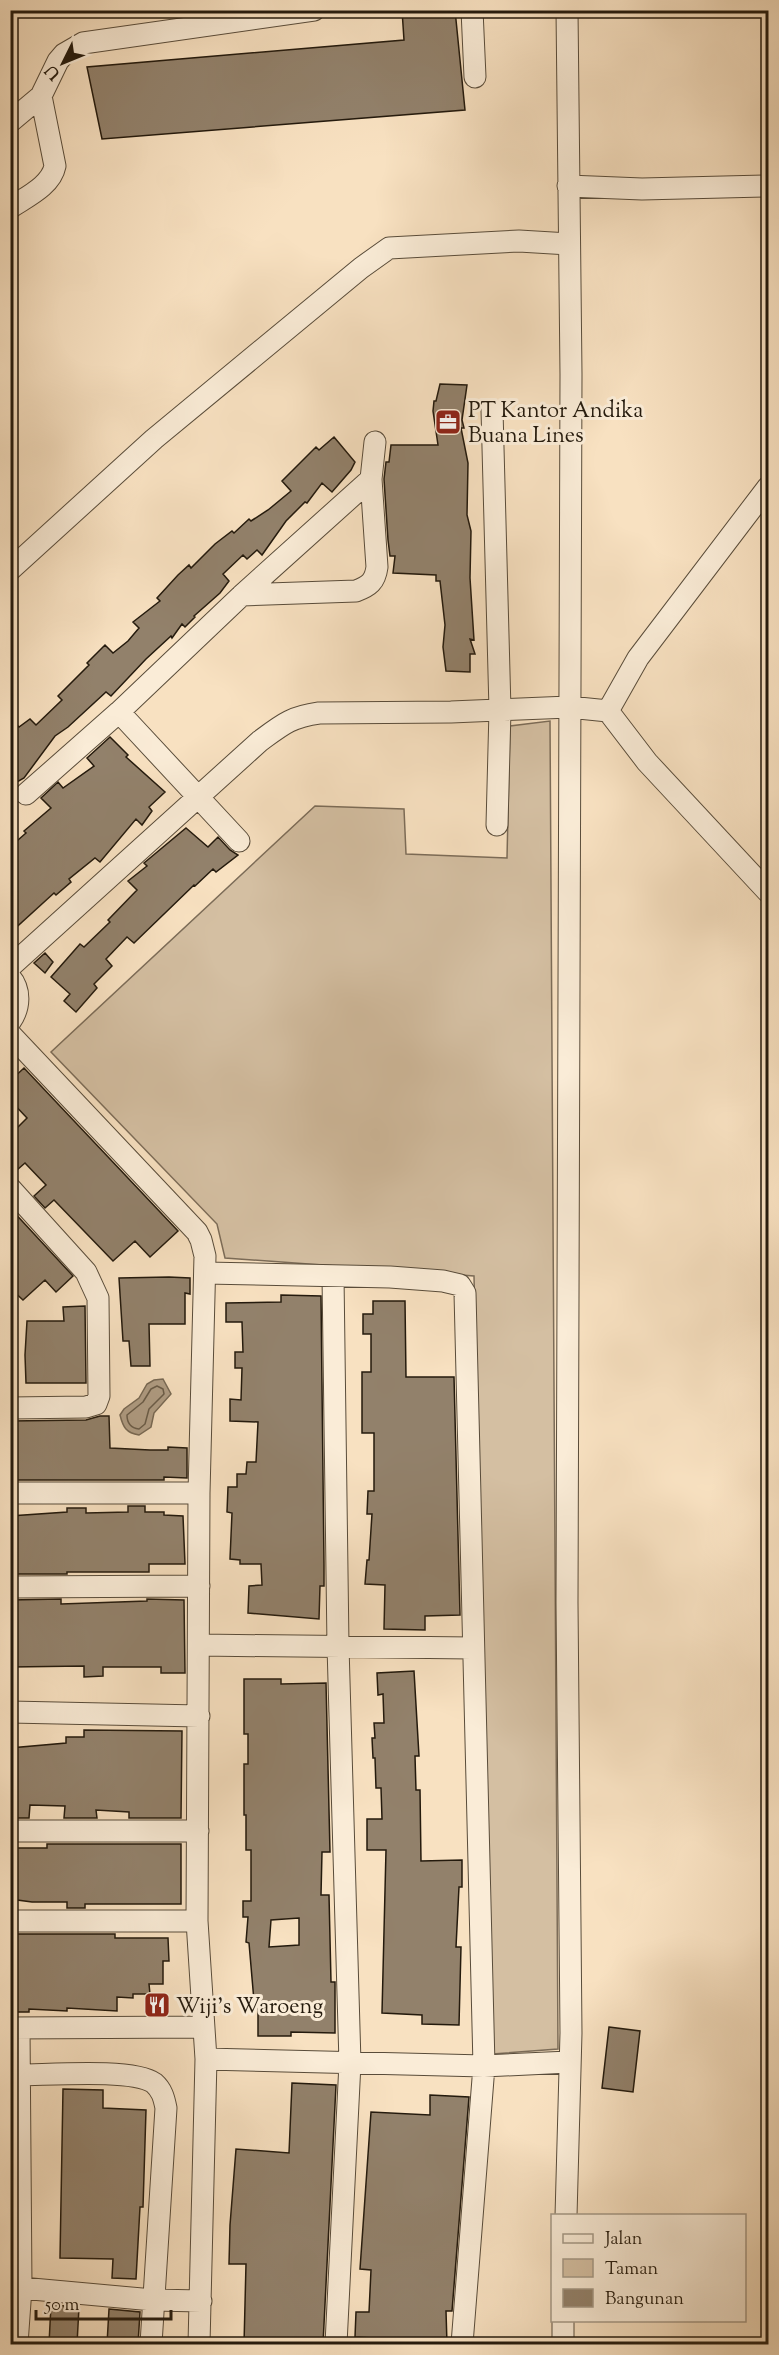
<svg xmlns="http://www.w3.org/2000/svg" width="779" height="2355" font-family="'Sorts Mill Goudy',serif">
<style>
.green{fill:#d4bfa2;stroke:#7c6c58;stroke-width:1.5}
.water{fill:#b09d84;stroke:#786954;stroke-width:1.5}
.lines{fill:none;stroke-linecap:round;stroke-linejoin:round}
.shore{stroke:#6a5c48;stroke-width:1.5}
.building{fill:#92816b;stroke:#241a0d;stroke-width:1.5;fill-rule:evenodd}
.minor-casing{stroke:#594c3a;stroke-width:23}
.minor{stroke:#faecd7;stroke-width:21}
.labels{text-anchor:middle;stroke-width:6;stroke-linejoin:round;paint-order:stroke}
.poi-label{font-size:22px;fill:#241a0d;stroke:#faecd7;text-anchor:start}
</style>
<rect width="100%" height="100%" fill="#f8e1c1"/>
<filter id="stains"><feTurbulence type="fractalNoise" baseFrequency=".00333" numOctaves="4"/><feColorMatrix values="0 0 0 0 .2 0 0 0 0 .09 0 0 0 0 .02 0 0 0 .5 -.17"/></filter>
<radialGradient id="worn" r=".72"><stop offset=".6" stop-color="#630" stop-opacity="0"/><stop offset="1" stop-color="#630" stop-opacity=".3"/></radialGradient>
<path class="green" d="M550,721L558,2049L492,2054L474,1276L225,1258L217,1224L51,1052L315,806L404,809L406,854L507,858L510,726Z"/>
<path class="water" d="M163,1379L171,1394L154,1413L151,1427L139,1435C126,1433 123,1427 120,1415L124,1409L139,1398L147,1384L154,1380Z"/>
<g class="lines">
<path class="shore" d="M157,1386L163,1389L164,1394L149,1409L145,1424L139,1429C131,1428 127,1423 127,1415L143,1402L151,1389Z"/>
</g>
<path class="building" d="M402,10H455L465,110L102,139L87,67L404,40Z
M440,384L467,385L462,420L464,428H461L468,463L467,515L471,531L470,578L474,640L470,639L475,654H470V672L446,671L443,647L445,625L440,581H436V575L393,573L395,556H390L388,540L384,479L386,462H389L391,445H438L433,411L434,401H436Z
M334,437L355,462L351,470L332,492L322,483L307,503L305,502L286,521L262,555L257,550L247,559L243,555L223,574L229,581L220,593L194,616L195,617L185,627L182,624L172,638L171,636L146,659L111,696L106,692L68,727L55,736L24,778L10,786V733L17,725L19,727L30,719L36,725L62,700L58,696L89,665L87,663L105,645L113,653L128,641L139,628L133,622L160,601L157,598L178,575L189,565L191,568L215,544L232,531L234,533L249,519L251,521L268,510L291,491L282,481L316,447L319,450Z
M110,737L128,755L126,757L165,792L149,807L152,811L142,825L136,819L100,862L95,858L69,879L71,882L56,895L54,893L10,933V847L26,833L24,831L51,808L41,798L58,782L63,788L94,766L87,758Z
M186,828L208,847L218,837L230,850L238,855L216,872L213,869L195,886L194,885L134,943L127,937L106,959L112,966L94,984L97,988L76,1012L64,1001L70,994L51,977L80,944L84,947L110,922L108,920L137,890L128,881L147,866L144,863Z
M45,953L53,962L45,973L34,963Z
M24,1068L178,1231L150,1257L135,1241L113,1261L54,1200L45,1208L34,1196L46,1185L25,1163L10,1176V1135L27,1118L10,1100V1081Z
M10,1208L73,1276L56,1292L45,1280L23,1300L10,1288Z
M169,1277L190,1278V1294L185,1293V1324H149L150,1366H131L129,1341H123L119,1278Z
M281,1295L321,1296L324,1565V1586H320L319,1619L248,1613L249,1586L262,1585L261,1564H240V1560L230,1559L232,1513L227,1512L228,1487H237V1474H246L247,1462H256L258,1422L230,1421V1399L241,1400L242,1368H235V1352H243L242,1322H226V1303L281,1302Z
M373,1301H405L406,1377H454L460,1615L425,1616V1630L384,1629L385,1585L365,1584L367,1560H369L372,1514H367L368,1491H374V1433H362V1372H371V1334H363V1314H373Z
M85,1306L86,1383H26L25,1355L27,1321H64L63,1307Z
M100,1416H109L110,1448L150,1450H168V1447L187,1448V1478L164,1477V1480H10V1421L86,1420Z
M128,1506H145V1512H164V1515L183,1516L185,1564H149V1572H67V1574H10V1516L67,1512V1508H86V1513L128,1512Z
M61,1599V1604L147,1601V1599L184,1600L185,1673H161V1667H103V1676L84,1677V1666L11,1667L10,1600Z
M414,1671L419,1756H415L416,1790H420L421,1861L462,1860V1887H459L456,1947H461L459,2025L422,2024V2015L382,2013L386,1850H367V1819H382L381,1788H376L375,1758H373L372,1738H375L374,1723H384L383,1694L378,1695L377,1673Z
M244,1679H281V1684L326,1683L330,1852H322L321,1895H329L331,1982H335V2033L291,2032V2036H258V2001H254L249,1943L246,1942L248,1917H243V1901H251V1850H246V1815H244V1764H248V1734H244ZM299,1918V1945L269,1947L271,1920Z
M84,1730L182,1731L181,1818H129V1812L96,1810L97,1818H64L65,1806L30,1805L29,1818H10V1748L66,1743V1737H84Z
M47,1844H181V1904H85V1908H67V1902H32L10,1899V1848H47Z
M15,1934H115V1938H168L169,1961H163V1984H149L150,1994H133V1998L117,1997V2011L67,2008V2011L29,2009V2012H10V1937H15Z
M609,2027L640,2031L633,2092L602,2088Z
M292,2083L336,2085L323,2344H244L246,2264H229L230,2225L236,2149L289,2153Z
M63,2089L103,2090V2108L146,2110L143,2207H140L136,2279L112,2278L113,2259L60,2258Z
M430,2095L469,2097L452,2311H446L447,2344H371L372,2338L355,2337L356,2312H369L371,2270L360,2269L371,2112L430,2115Z
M51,2305L79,2307L77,2344H49Z
M109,2309L140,2312L138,2344H107Z"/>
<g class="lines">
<defs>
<path id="minor" d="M472,10L475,77
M10,122L41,96L58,61L64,54L83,43L314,10
M568,186L642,189L768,186
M10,208C26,197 51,186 55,166L41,96
M492,410L500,710L497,825
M10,570L154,439L361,268L389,248L519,241L569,244
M242,595L356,591C369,586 375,582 377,567L371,479L375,442
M608,711L638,658L768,487
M119,712L239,841
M26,794L119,712L242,595L371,479
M10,967L260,741C283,724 291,717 319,713L451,712L569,707L608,711L647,762L768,892
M10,977C21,990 20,1008 10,1022
M10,1034L197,1232L201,1240L205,1256L199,1493L197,1921L206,2059L199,2344
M10,1188L86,1272L98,1298L99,1396L96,1404L86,1407L10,1408
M205,1273L390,1277L443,1281L460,1285L465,1293L484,2066L462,2344
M333,1276L338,1646L350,2063L336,2344
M10,1493H199
M10,1587L199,1586
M199,1645L472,1648
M10,1712L199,1716
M10,1831H198
M10,1921H197
M10,2028L202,2027
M206,2059L484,2066L569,2062
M19,2075C48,2075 133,2068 154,2083C162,2090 164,2098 166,2108L151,2344
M566,2216L571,2033L567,1603L571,374L567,10
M21,2288L153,2300L201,2301
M17,2344L21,2288L19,2028
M563,2344V2320"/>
</defs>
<use href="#minor" class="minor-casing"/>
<use href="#minor" class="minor"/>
</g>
<defs>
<symbol id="office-square" viewBox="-11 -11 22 22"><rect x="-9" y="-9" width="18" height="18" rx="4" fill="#8f2418" stroke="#faecd7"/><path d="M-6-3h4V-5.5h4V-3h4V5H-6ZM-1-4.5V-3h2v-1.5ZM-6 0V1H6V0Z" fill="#fff"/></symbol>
<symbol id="restaurant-square" viewBox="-11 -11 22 22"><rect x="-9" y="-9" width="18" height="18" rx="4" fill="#8f2418" stroke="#faecd7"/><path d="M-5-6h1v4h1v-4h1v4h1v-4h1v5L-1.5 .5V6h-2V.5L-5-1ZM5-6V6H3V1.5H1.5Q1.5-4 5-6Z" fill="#fff"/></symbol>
</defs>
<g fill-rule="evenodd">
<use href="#office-square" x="433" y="407" width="30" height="30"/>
<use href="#restaurant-square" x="142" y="1990" width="30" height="30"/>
</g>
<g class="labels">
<g class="poi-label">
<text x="468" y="417">PT Kantor Andika<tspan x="468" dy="25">Buana Lines</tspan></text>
<text x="176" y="2013">Wiji's Waroeng</text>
</g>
</g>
<rect width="779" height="2355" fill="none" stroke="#f8e1c1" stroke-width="36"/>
<rect x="12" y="12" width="755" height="2331" fill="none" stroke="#241a0d" stroke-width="3"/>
<rect x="18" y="18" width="743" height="2319" fill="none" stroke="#241a0d" stroke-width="1.5"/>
<rect x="551" y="2214" width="195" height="108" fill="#faecd7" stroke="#a49886" stroke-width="1.5"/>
<rect x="563" y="2234" width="30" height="9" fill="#faecd7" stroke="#a49886" stroke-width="1.5"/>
<text x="605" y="2244" font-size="18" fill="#241a0d">Jalan</text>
<rect x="563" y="2259" width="30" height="18" fill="#d4bfa2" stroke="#a49886" stroke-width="1.5"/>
<text x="605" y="2274" font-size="18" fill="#241a0d">Taman</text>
<rect x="563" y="2289" width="30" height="18" fill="#92816b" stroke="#a49886" stroke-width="1.5"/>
<text x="605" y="2304" font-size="18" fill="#241a0d">Bangunan</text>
<g transform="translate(63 63) rotate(227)" stroke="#faecd7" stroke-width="4.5" paint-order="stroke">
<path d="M0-4.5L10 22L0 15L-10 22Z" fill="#241a0d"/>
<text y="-9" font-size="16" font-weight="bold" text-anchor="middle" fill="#241a0d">U</text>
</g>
<path d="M36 2310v9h135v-9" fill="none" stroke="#241a0d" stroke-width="3"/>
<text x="45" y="2310" font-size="18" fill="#241a0d" stroke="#faecd7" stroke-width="4.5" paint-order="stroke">50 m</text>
<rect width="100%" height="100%" filter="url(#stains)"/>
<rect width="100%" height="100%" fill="url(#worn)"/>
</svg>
